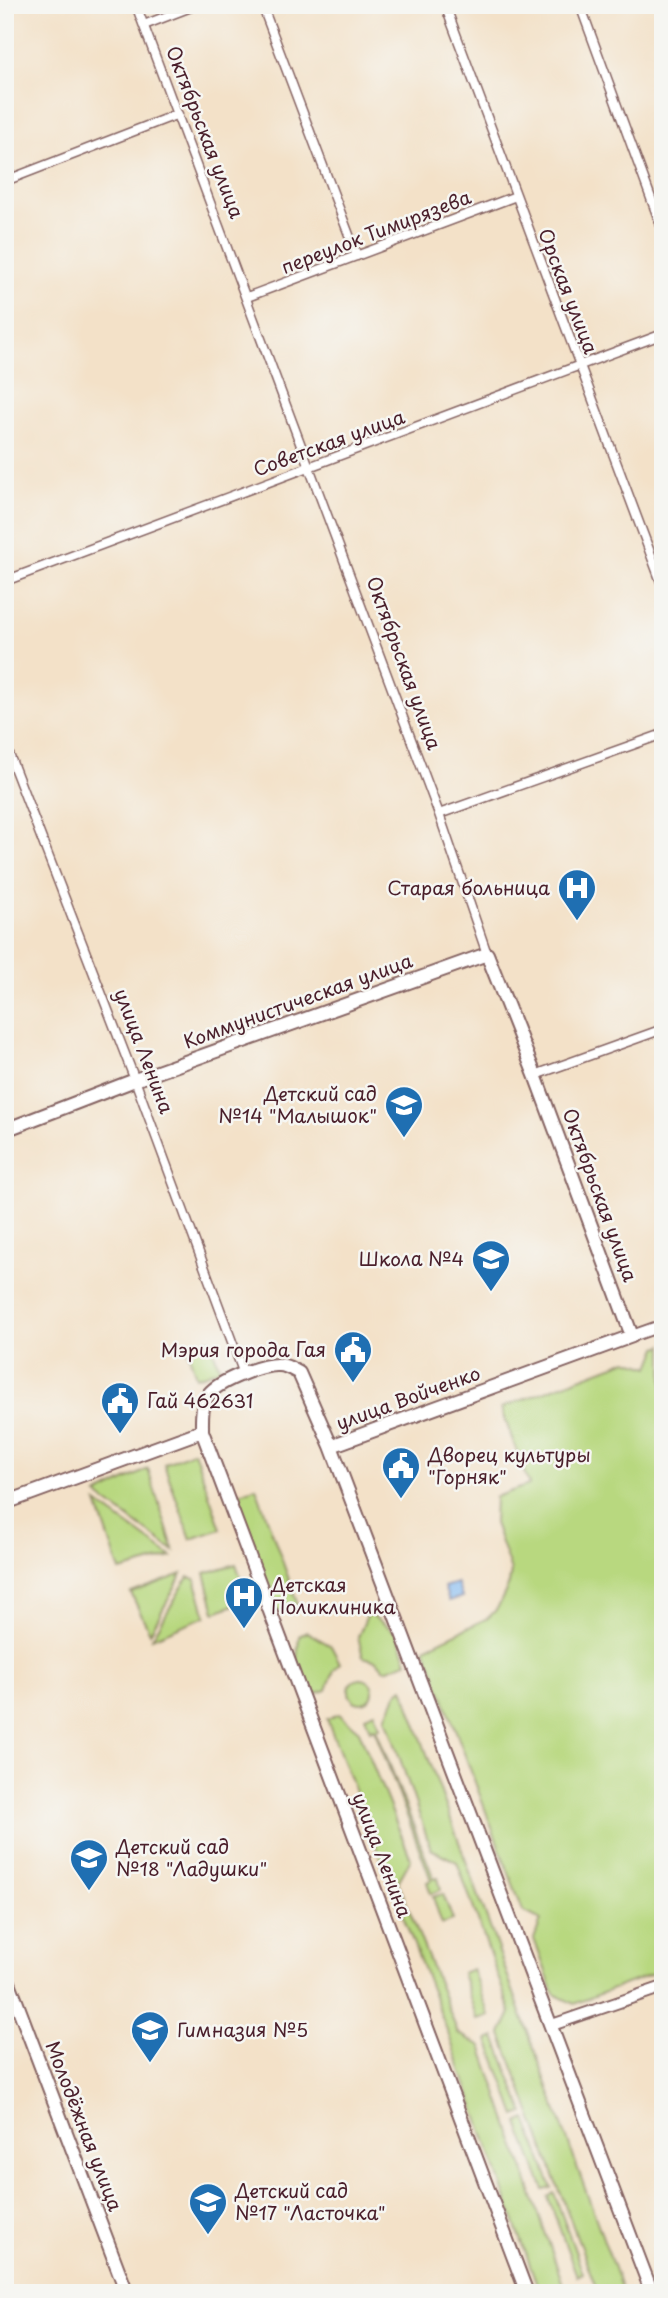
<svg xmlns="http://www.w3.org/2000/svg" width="668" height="2298" font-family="'Playpen Sans',sans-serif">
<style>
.green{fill:#b8d87f;stroke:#817c55;stroke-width:2}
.water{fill:#82baf2;stroke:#666c8e;stroke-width:2}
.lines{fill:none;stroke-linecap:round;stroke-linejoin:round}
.minor-casing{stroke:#856362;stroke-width:11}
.tertiary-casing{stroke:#856362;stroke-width:14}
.secondary-casing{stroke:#856362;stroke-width:16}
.minor{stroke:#fff;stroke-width:8}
.tertiary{stroke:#fff;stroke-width:10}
.secondary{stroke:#fff;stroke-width:12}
.labels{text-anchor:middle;stroke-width:5;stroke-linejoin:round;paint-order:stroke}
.street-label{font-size:19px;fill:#4a1f2b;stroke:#f6f6f2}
.poi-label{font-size:19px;fill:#4a1f2b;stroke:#f6f6f2;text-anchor:start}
</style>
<rect width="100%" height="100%" fill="#f6f6f2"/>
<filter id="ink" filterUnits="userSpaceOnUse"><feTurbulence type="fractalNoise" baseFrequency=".0143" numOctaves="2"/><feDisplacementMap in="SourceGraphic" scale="14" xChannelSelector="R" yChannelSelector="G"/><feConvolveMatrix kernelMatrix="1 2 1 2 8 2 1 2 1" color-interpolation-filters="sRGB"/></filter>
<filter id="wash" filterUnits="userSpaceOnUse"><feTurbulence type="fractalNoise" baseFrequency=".00686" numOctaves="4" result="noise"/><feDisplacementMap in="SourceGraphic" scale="28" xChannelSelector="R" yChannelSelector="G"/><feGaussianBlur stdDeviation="1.57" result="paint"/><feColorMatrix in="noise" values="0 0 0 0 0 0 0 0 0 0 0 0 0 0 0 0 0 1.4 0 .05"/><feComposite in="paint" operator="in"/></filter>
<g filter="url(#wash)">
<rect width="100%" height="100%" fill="#f3e1c8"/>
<path class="green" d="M209,1339L220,1369L196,1377L187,1347Z
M663,1345V1970L574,2004L554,1994L534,1939L541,1920L523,1911L425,1648L488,1618L497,1609L509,1584L511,1571L494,1523L495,1497L529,1485L501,1408L627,1360L650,1367L658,1347Z
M194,1451L221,1529L191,1539L164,1464Z
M148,1469L174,1551L97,1495Z
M256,1487L298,1605L276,1612L233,1496Z
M97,1503L172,1557L120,1571Z
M236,1564L249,1600L215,1612L205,1573Z
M182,1574L150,1633L131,1593Z
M188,1577L195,1579L206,1616L152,1638Z
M368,1613L397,1633L407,1662L385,1670L377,1661L363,1657L358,1637Z
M307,1632L331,1646L340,1663L334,1670L327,1690L307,1697L296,1669L299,1636Z
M349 1691a12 12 0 1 1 24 0a12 12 0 1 1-24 0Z
M403,1688L623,2293H598L501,2034L511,2013L457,1862L431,1849L386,1718L397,1693Z
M375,1712L380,1727L376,1729L434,1879L438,1878L441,1890L431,1894L427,1882L431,1880L374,1728L370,1730L365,1716Z
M339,1714L359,1731L411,1859L398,1882L458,2033L481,2046L566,2293H540L448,2033L327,1719Z
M443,1894L453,1920L442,1924L433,1897Z
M472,1969L489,2016L477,2019L462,1973Z
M495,2037L524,2113L516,2116L488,2040Z
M526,2119L552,2188L544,2190L518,2123Z
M554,2193L583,2273L577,2276L548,2197Z"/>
<path class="water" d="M457,1583L462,1597L449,1601L444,1587Z"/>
</g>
<g filter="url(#ink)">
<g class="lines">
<defs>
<path id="minor" d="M136,5L439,814L487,954
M262,5L357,256
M445,5L663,587
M580,5L663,231
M144,25L196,5
M5,181L178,114
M247,297L516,196
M5,581L663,334
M5,744L135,1080L244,1374
M439,814L663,734
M535,1075L663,1029"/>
<path id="tertiary" d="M632,1336L663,1325
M552,2025L663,1987"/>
<path id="secondary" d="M5,1130L135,1080L487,954L535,1075L632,1336L331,1446
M202,1431L527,2293
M5,1503L202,1431C202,1418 201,1405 209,1394C219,1381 262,1364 279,1365C286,1365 292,1369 299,1373L331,1446L652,2293
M5,1972L127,2293"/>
</defs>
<use href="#minor" class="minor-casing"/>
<use href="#tertiary" class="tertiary-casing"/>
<use href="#secondary" class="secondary-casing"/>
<use href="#minor" class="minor"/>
<use href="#tertiary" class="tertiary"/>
<use href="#secondary" class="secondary"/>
</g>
</g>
<defs>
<symbol id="hospital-pin" viewBox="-11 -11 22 30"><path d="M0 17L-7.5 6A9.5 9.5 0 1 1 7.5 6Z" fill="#1f6fb2" stroke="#f6f6f2"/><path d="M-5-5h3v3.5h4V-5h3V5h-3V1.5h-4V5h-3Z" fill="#fff"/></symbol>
<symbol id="school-pin" viewBox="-11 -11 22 30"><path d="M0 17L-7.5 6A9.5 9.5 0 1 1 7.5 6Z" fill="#1f6fb2" stroke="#f6f6f2"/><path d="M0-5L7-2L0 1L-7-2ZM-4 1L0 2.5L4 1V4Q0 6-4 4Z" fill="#fff"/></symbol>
<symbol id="civic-pin" viewBox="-11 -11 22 30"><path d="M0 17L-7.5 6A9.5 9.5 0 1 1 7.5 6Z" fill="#1f6fb2" stroke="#f6f6f2"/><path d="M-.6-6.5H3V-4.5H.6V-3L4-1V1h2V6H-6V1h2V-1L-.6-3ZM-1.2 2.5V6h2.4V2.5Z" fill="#fff"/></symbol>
</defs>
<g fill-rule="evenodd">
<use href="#hospital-pin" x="555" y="866" width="44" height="60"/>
<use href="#school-pin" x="382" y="1083" width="44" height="60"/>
<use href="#school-pin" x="469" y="1237" width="44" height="60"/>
<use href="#civic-pin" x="331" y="1328" width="44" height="60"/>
<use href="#civic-pin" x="98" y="1379" width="44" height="60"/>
<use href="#civic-pin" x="379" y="1444" width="44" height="60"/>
<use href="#hospital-pin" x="222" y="1574" width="44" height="60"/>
<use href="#school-pin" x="67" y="1836" width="44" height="60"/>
<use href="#school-pin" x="128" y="2008" width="44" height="60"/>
<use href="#school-pin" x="186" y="2180" width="44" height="60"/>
</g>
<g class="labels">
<g class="street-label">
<text transform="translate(205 132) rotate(69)" y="7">Октябрьская улица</text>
<text transform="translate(376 232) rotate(-21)" y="7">переулок Тимирязева</text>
<text transform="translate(568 291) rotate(69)" y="7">Орская улица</text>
<text transform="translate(329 443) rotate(-20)" y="7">Советская улица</text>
<text transform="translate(404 663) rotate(70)" y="7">Октябрьская улица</text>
<text transform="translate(298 1001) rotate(-20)" y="7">Коммунистическая улица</text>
<text transform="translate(144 1051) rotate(69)" y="7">улица Ленина</text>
<text transform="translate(600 1195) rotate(70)" y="7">Октябрьская улица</text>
<text transform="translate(408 1398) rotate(-20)" y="7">улица Войченко</text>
<text transform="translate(382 1855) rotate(69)" y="7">улица Ленина</text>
<text transform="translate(84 2126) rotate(69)" y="7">Молодёжная улица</text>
</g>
<g class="poi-label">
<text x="550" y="895" text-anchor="end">Старая больница</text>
<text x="377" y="1101" text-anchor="end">Детский сад<tspan x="377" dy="22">№14 "Малышок"</tspan></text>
<text x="464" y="1266" text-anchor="end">Школа №4</text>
<text x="326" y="1357" text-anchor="end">Мэрия города Гая</text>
<text x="147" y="1408">Гай 462631</text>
<text x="428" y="1462">Дворец культуры<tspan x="428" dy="22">"Горняк"</tspan></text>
<text x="271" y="1592">Детская<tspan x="271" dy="22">Поликлиника</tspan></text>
<text x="116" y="1854">Детский сад<tspan x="116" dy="22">№18 "Ладушки"</tspan></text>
<text x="177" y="2037">Гимназия №5</text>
<text x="235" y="2198">Детский сад<tspan x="235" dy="22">№17 "Ласточка"</tspan></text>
</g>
</g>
<rect width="668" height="2298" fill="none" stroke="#f6f6f2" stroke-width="28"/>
</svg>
